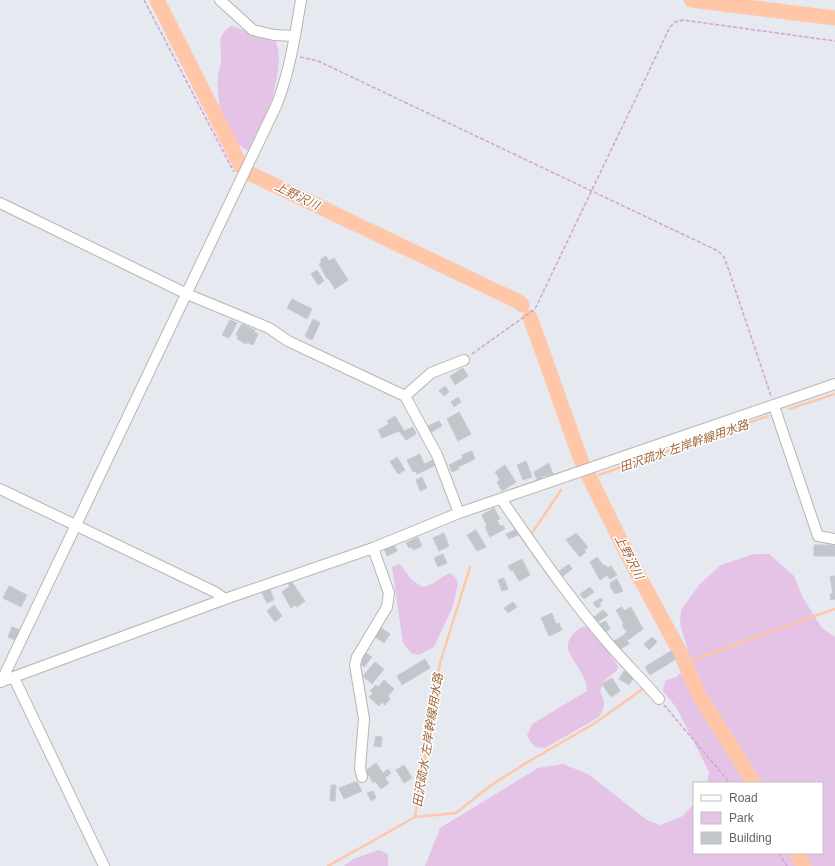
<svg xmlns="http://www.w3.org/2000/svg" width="835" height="866" font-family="Helvetica,'Noto Sans JP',sans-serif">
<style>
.green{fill:#e4c3e7}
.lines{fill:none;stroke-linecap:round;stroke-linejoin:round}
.stream{stroke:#ffc6a7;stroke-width:2.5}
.river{stroke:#ffc6a7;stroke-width:15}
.building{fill:#c2c6cb;stroke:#c4cbd5}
.minor-casing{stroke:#b9b5b1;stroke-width:12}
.path{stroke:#d4a3cb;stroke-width:1.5;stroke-dasharray:4 2;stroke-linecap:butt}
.minor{stroke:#fff;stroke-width:10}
.labels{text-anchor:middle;stroke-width:3;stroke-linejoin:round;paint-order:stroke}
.water-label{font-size:12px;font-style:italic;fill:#a1673d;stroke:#fff}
</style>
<rect width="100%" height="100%" fill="#e6e9f0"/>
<path class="green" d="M231,26L273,39C291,52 263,140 248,151C223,138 216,102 218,76C218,71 221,66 221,61C222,44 215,37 231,26Z
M754,554H769L794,576L803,598L822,628L835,637V866H425L440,828L538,768L563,764L588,774L647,820L660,825L683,816L694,803V853H822V783H707L709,772L676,707L663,691L665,681L676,677L692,664L680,624L681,610L700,584L721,565Z
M400,564L411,579L422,587C434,586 439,577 450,573L454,576L458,583L453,606L434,647L419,655L411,653L403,643L392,567Z
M586,626L592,630L618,666L617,670L603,682L600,692C606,702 605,707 599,717L545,748C534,748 532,745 527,735L532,724L587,691C587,676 575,665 569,652C564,640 576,628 586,626Z
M379,850L388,854V866H344L353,859Z"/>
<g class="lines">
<path class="stream" d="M789,409L835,394
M599,475L768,416
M532,533L561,490
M692,660L835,609
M415,817L440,663L470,567
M328,866L415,817L456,813L490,786L526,763L595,723L644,688"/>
<path class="river" d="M157,0L241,166L251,174L519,302L522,305
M691,0L835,18
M530,317L581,460L628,556L680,652L699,695L754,783
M796,853L804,866"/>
</g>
<path class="building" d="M326,256L329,261L334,258L348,280L335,289L328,278L327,279L319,264L322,262L320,260Z
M317,270L324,281L318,285L311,274Z
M292,299L312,309L307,319L287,308Z
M313,319L320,323L312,340L305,336Z
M230,320L237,323L229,338L222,335Z
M242,324L255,330L254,332L258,334L253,345L247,342L246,344L237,339L238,337L236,334Z
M463,368L468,376L455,385L450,376Z
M445,386L449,392L444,396L439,391Z
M458,397L461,402L454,407L451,402Z
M459,412L471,434L458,441L447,419Z
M395,416L404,431L413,427L416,434L406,440L399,431L382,438L378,430L389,424L387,421Z
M439,421L442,426L431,432L428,426Z
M472,451L475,459L458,467L459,469L452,472L449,465L463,458L462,455Z
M420,454L424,464L433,460L436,465L417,474L415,471L413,472L407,460Z
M397,457L405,470L398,474L390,462Z
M526,461L532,477L523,480L517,465Z
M549,463L553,474L541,477L542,478L537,480L534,472Z
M505,465L516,482L502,491L497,482L500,480L495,472Z
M422,477L427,488L420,491L416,480Z
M494,508L500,519L497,520L500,526L503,525L505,529L490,537L485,527L487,526L482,515Z
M476,530L486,547L477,551L467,535Z
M515,530L518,535L509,539L506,534Z
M444,533L449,546L439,551L433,538Z
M576,533L588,547L584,550L586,552L580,557L566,540Z
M418,537L422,546L413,550L412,547L409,548L406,543Z
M394,544L397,551L387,556L384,548Z
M814,545H835V556H814Z
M443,554L447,563L438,567L434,558Z
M597,557L604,566L605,565L608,568L611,566L617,575L610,579L607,575L600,580L590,562Z
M522,559L530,575L519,581L513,570L511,571L508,566Z
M569,564L572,569L562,577L558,572Z
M835,576V599L831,600L830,594L833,593L830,577Z
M504,578L508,589L502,591L498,580Z
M617,579L623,591L615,594L610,586L611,585L610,583Z
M291,581L305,601L297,607L295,605L291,608L282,592L290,586L288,584Z
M9,586L27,595L21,607L3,598Z
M590,587L594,592L584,599L580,594Z
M270,589L274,600L267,603L262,593Z
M601,598L603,601L599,603L601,606L597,608L593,603Z
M513,602L517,607L508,613L504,608Z
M274,605L282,616L275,622L267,611Z
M622,607L624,611L631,607L643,629L628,640L624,634L628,631H626L622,625L624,624L616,610Z
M603,610L608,615L598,622L594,617Z
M552,613L556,624L559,623L562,630L549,636L541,618Z
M606,621L610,629L604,633L599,624Z
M12,627L20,630L15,640L8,637Z
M380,627L390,634L384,643L374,636Z
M624,635L629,644L619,650L612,642Z
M652,637L657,642L649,650L644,644Z
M671,651L676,659L650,675L645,667Z
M366,653L372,657L364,667L359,662Z
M425,659L430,668L402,685L397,676Z
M375,662L384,669L372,684L363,676Z
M624,671L634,677L629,685L619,679Z
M612,678L620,691L611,697L602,684Z
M384,680L394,689L388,696L390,699L385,705L382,702L379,706L369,697L373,693L370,691L376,685L378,687Z
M376,736L382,737L381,747L374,746Z
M376,763L383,773L388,769L391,773L385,778L389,783L381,789L375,781L373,783L366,770Z
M404,765L412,778L404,783L396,770Z
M355,782H357L362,791L344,799L339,788Z
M331,785H336L335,801H330Z
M373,791L376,798L371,801L367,793Z"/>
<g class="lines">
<defs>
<path id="minor" d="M220,0L253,30L274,35L295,36
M0,203L187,294L269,328L288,341L405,396L437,455L459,513
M405,396L431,373L464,360
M774,406L818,536L835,539
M0,489L215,592L225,599
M501,499C535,548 569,598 608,643C624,662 643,680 659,699
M14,678L104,866
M0,682L225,599L373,548L459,513L835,384
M1,682L277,104C290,70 295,36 301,0
M362,777L360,768L364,719L355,665L357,657L387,607L389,593L373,548"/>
</defs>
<use href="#minor" class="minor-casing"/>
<path class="path" d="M144,0L234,172
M300,57L318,61L718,251L724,257L728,268L771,396
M472,354L535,309L670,27L675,22L683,20L835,41
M664,705L730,783
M778,853L787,866"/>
<use href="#minor" class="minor"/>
</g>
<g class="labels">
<g class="water-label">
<text transform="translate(297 196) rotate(26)" y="4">上野沢川</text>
<text transform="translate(684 446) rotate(-19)" y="4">田沢疏水 左岸幹線用水路</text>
<text transform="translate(629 557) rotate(63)" y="4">上野沢川</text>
<text transform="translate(428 740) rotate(-81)" y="4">田沢疏水 左岸幹線用水路</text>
</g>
</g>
<rect x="693" y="782" width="130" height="72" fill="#ffffff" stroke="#c2c0bf"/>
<rect x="701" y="795" width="20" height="6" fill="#ffffff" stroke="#c2c0bf"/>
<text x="729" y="802" font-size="12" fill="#67625e">Road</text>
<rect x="701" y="812" width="20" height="12" fill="#e4c3e7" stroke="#c2c0bf"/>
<text x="729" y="822" font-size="12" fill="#67625e">Park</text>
<rect x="701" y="832" width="20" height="12" fill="#c2c6cb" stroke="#c2c0bf"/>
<text x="729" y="842" font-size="12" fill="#67625e">Building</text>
</svg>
